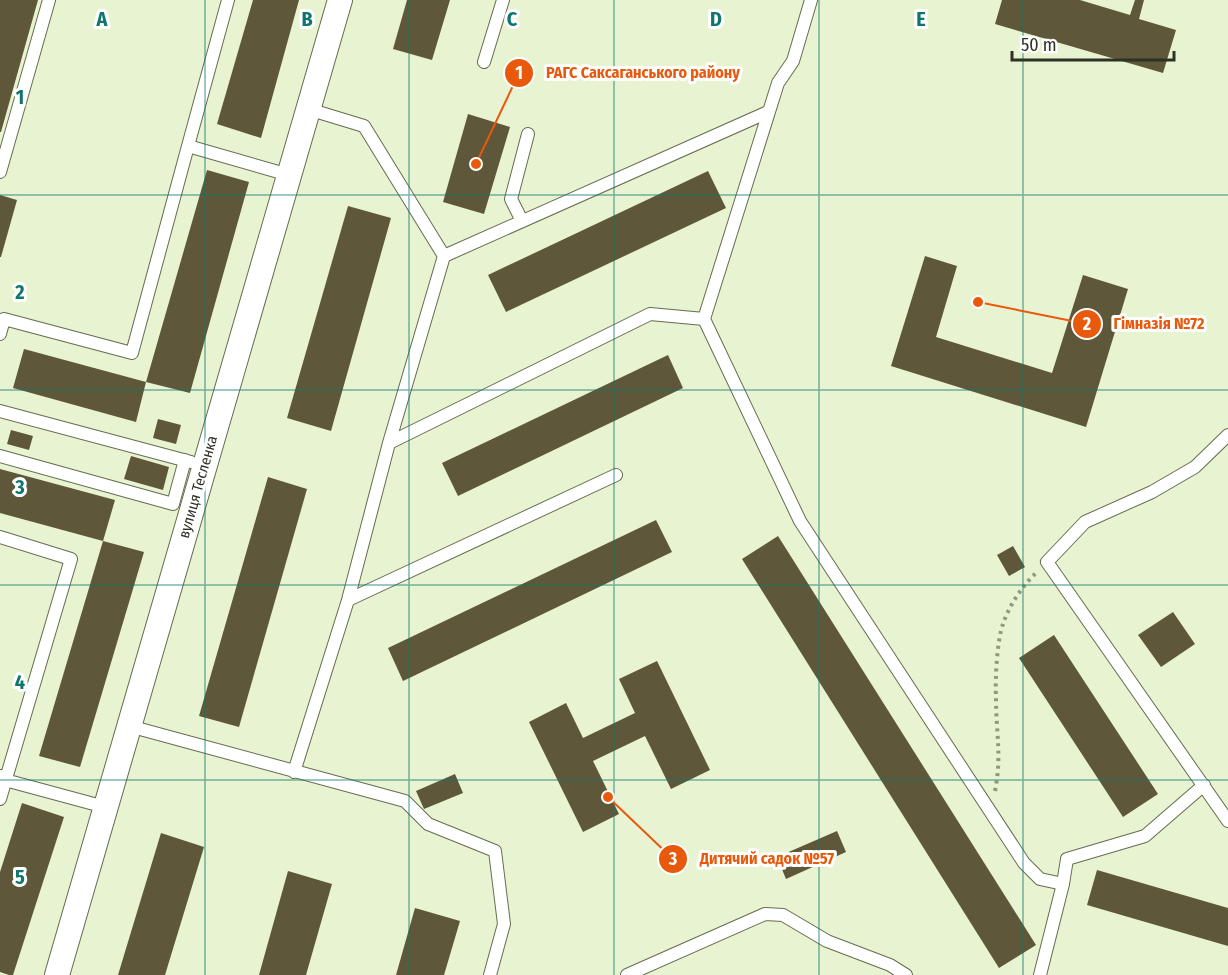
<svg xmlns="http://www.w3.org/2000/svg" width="1228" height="975" font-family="'Fira Sans Condensed',sans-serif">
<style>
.building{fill:#5e5739}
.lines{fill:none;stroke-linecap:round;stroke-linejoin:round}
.lane-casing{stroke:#646d50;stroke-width:14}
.street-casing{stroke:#646d50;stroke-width:26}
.path{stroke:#919880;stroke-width:4;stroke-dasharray:3 4.5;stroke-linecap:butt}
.lane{stroke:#fff;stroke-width:12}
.street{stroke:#fff;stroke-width:24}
.grid{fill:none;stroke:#0f766e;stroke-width:1.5;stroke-opacity:0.55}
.labels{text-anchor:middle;stroke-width:6;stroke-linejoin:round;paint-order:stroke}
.street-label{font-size:15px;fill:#2e3225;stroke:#fff}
.grid-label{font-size:20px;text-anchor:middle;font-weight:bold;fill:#0f766e;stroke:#fff;stroke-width:6;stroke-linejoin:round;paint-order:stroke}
.leader{fill:none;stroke:#e8590c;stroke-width:2}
.callout-dot{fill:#e8590c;stroke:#fff;stroke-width:2}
.mark-label{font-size:18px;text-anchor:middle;font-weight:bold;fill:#fff}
.callout-label{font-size:16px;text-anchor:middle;font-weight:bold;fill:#e8590c;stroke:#fff;stroke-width:6;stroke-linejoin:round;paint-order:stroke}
</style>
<rect width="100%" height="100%" fill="#e8f3d1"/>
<path class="building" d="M0,0H38L1,132H0Z
M253,0H299L261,138L217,124Z
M407,0H450L432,60L393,49Z
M1002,0H1080L1130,15L1135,0H1144L1139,19L1176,30L1163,73L995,24Z
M468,114L510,127L484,214L443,202Z
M207,170L249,182L190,393L146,382L136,422L13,388L24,349L146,382Z
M708,171L726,208L506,312L488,275Z
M0,195L17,200L1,257H0Z
M348,206L391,218L331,431L287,418Z
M925,256L957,266L936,337L1052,373L1083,275L1128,289L1086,427L891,366Z
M668,355L683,388L458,496L442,463Z
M158,419L181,425L176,444L153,438Z
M11,430L33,436L29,450L7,444Z
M131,456L169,467L163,490L124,479Z
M0,469L115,500L103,541L0,513Z
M268,477L307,489L239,727L199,716Z
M656,520L672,552L403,681L388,648Z
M778,536L1036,945L999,968L742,559Z
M103,541L144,552L80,767L39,756Z
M1013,546L1025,567L1009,576L997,555Z
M1173,612L1195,644L1161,667L1138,635Z
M1054,635L1158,794L1123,817L1019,658Z
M657,661L710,770L671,789L645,736L593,761L619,814L583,832L529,722L566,703L583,738L635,713L619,679Z
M455,774L463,793L424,809L416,791Z
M22,803L64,817L13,975H9L0,972V872Z
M837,831L846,852L786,879L777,857Z
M161,833L204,847L165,975H118Z
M1097,870L1228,908V946L1087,905Z
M288,871L332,884L306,975H259Z
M415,908L460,921L444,975H396Z"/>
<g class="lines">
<defs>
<path id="lane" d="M811,0L793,61L778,83L704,319L800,521L1024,863L1040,879L1063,884L1067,859L1145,836L1204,785
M484,62L503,0
M188,146L228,0
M0,172L49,0
M522,221L511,199L528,134
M444,256L768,112
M0,334L4,319L132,353L188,146L289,175
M0,411L191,462
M1228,435L1195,467L1152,492L1085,522L1047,562L1228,821
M389,443L650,314L704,319
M0,456L173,504L185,460
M0,537L71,559L0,799
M348,600L616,475
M129,726L405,801L428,824L495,851L504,924L490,975
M294,772L348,600L389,443L444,256L364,126L308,109
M1,776L5,780L105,807
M627,975L765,914L783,915L827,941L890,965L906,975
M1040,975L1063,884"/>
<path id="street" d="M57,975L340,0"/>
</defs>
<use href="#lane" class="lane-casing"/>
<use href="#street" class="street-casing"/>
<path class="path" d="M995,791C1002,756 996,732 996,698C995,680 997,640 1003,624C1009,606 1022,586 1036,573"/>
<use href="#lane" class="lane"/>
<use href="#street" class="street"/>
</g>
<path class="grid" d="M205,0V975M409,0V975M614,0V975M819,0V975M1023,0V975M0,195H1228M0,390H1228M0,585H1228M0,780H1228"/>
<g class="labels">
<g class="street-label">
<text transform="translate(198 487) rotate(-74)" y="5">вулиця Тесленка</text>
</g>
</g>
<g class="grid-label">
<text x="102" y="26">A</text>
<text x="307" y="26">B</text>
<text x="512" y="26">C</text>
<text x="716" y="26">D</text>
<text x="921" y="26">E</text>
<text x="20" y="104">1</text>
<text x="20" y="299">2</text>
<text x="20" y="494">3</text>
<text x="20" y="689">4</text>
<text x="20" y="884">5</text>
</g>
<path class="leader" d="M476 164L519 73M978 302L1087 324M608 797L673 859"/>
<g class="callout-dot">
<circle cx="476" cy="164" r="6"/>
<circle cx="978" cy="302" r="6"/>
<circle cx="608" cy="797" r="6"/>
<circle cx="519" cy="73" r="15"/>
<circle cx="1087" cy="324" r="15"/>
<circle cx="673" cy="859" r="15"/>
</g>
<g class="mark-label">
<text x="519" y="79">1</text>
<text x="1087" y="330">2</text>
<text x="673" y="865">3</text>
</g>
<g class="callout-label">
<text x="643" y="78">РАГС Саксаганського району</text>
<text x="1159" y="329">Гімназія №72</text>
<text x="767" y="864">Дитячий садок №57</text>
</g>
<path d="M1012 51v9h162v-9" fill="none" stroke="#2e3225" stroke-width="3"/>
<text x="1021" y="51" font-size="18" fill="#2e3225" stroke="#ffffff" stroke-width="4.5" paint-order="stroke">50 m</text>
</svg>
